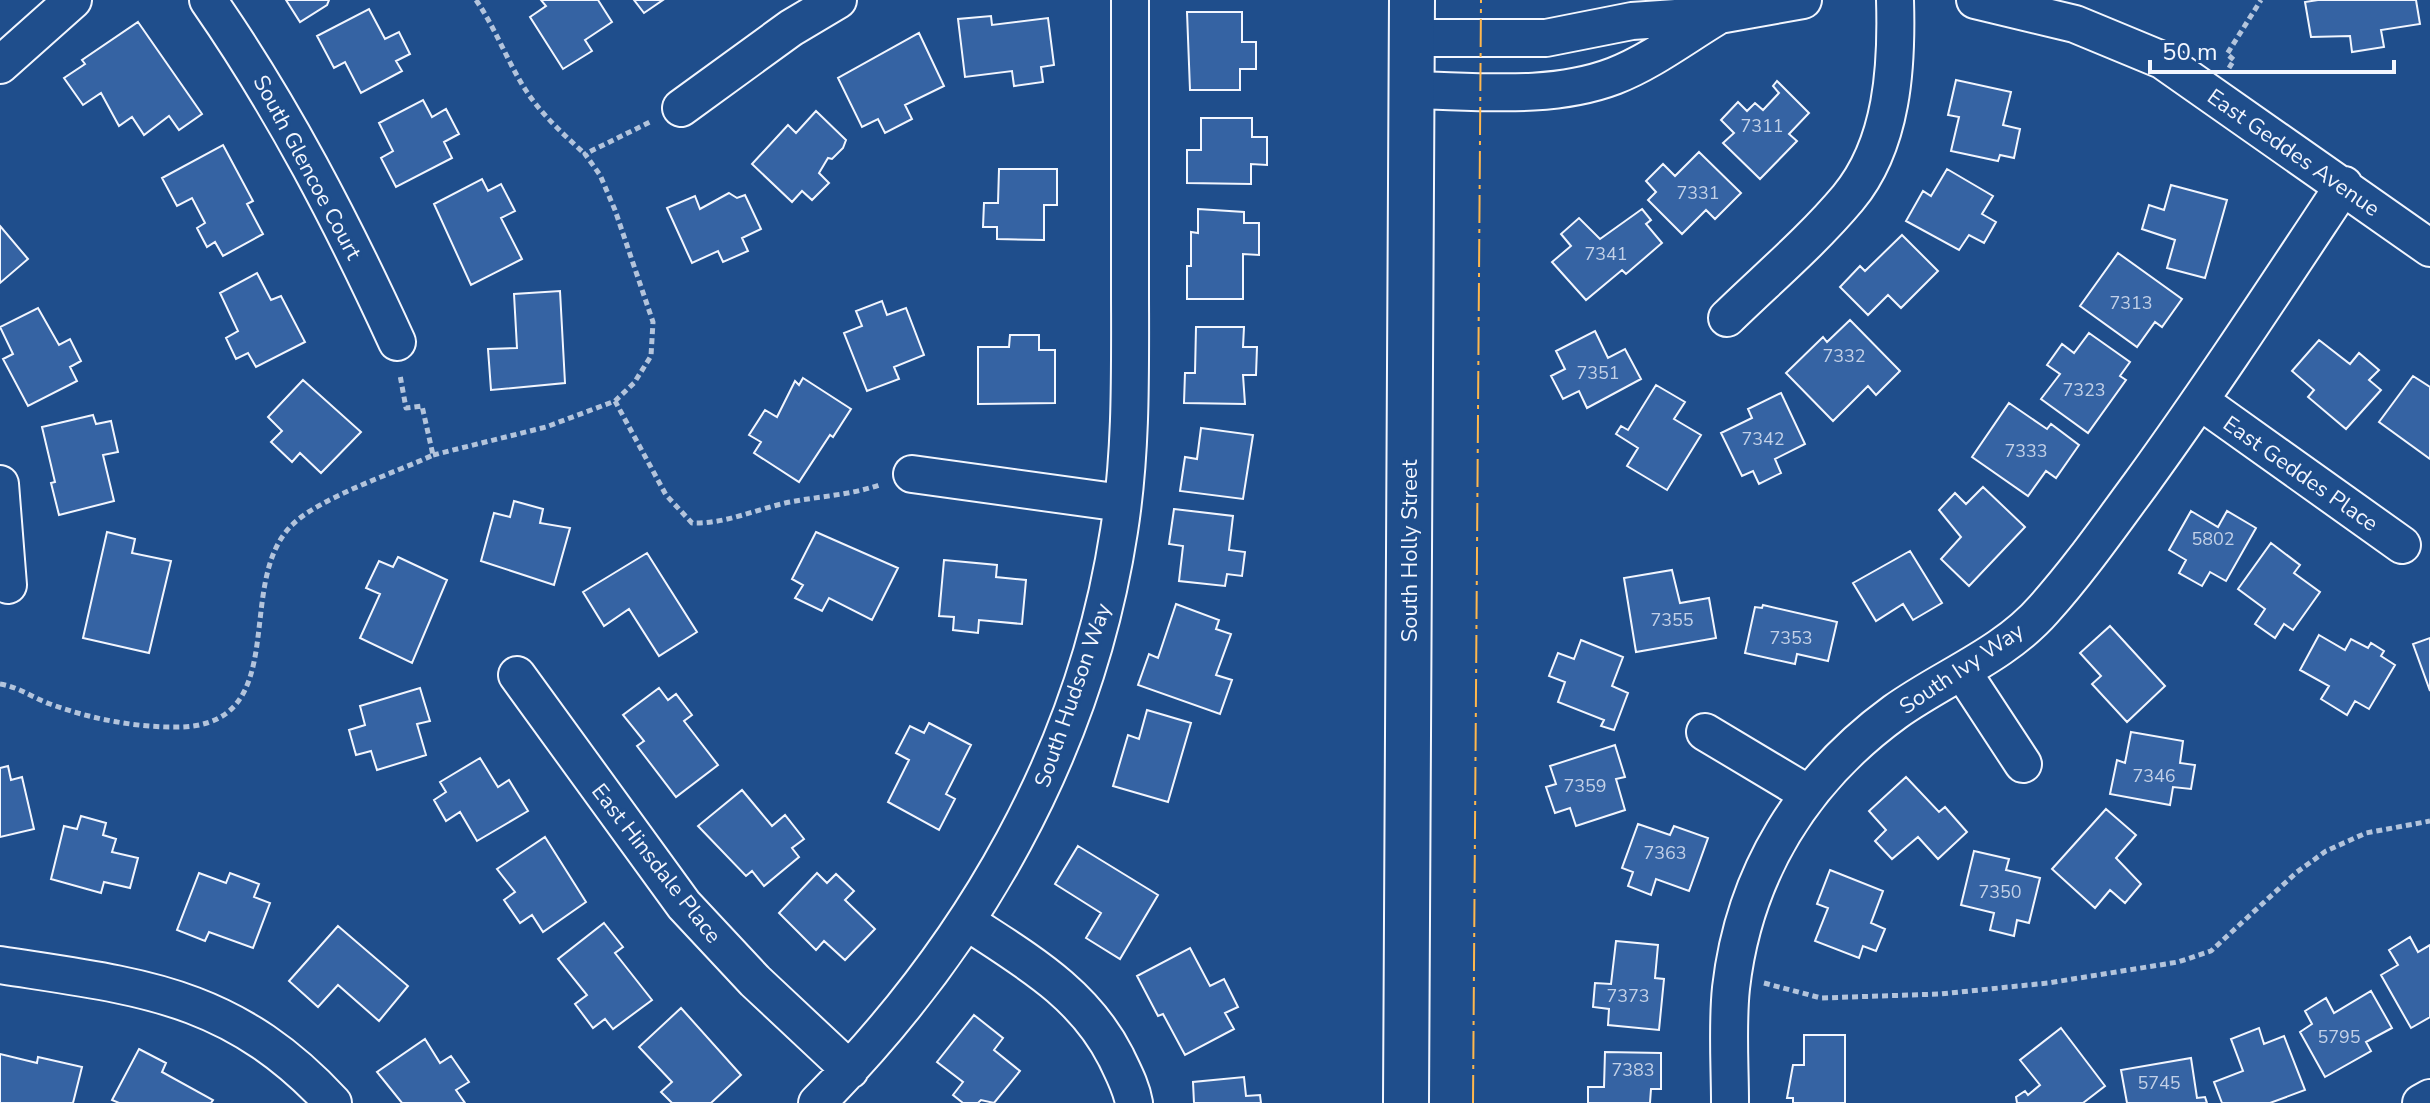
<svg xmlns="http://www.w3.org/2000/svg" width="2430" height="1103" font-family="'Nunito Sans',sans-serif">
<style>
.building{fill:#3563a3;stroke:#f2f6ff;stroke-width:2}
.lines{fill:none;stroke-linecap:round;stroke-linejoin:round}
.minor-casing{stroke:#f2f6ff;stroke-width:40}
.major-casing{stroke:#f2f6ff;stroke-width:48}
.path{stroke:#b3c4dc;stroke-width:5;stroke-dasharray:6 4;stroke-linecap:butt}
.minor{stroke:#1f4e8c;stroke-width:36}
.major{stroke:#1f4e8c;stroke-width:44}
.power{stroke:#ffb74d;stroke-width:2;stroke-dasharray:28 6 4 6;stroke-linecap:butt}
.labels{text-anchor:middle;stroke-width:6;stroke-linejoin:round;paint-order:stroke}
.number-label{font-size:18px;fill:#c3d1e8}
.street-label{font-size:22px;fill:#f2f6ff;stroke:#1f4e8c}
</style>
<rect width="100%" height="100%" fill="#1f4e8c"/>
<path class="building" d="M286,0H329L327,5L300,22Z
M541,0H598L612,22L585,40L592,51L563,69L530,17L546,6Z
M634,0H663L644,13Z
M2318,0H2416L2420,24L2381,30L2384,47L2352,52L2350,36L2311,37L2305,2Z
M369,9L385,39L399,32L410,54L396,61L402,71L361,93L345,62L334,68L317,36Z
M1187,12H1242V42H1256V69H1240V90H1190Z
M991,16L992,25L1048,18L1054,65L1041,67L1043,82L1014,86L1012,71L965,77L958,19Z
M138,22L202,114L179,130L169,116L144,135L132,117L119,126L101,93L83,105L64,78L85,64L82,60Z
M919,33L944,86L905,105L912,119L885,133L878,119L862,127L838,78Z
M1956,80L2011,92L2003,125L2020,129L2014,158L2000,155L1998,161L1951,151L1959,117L1948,115Z
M1777,81L1809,113L1789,134L1797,141L1760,179L1723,143L1734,133L1721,120L1738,102L1747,111L1755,103L1763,110L1779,93L1773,86Z
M423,100L432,117L446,109L459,134L444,142L452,158L396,187L381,158L393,151L379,123Z
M816,111L846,140L843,148L832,159L828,158L819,173L829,183L812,200L802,191L792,202L752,164L788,125L796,133Z
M1201,118H1252V137H1267V165L1251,164V184L1187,183V150H1201Z
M223,145L253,201L247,204L263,234L223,256L215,242L207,247L197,228L205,223L192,198L177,206L162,178Z
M1699,152L1741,193L1715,219L1706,210L1682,234L1648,200L1656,192L1646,181L1663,164L1675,176Z
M999,169H1057V205H1044V240L997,239V227H983L984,203H998Z
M1947,169L1993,196L1982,214L1996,222L1984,243L1969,235L1959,250L1906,221L1923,191L1931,196Z
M482,179L488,191L501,184L515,211L501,218L522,259L471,285L434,204Z
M2171,185L2227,200L2205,278L2167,268L2175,240L2142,229L2149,205L2164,210Z
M729,193L737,198L745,195L761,229L742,238L748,251L723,262L718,251L692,263L667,208L695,196L700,209Z
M1198,209L1244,212V223H1259V255L1243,254V299H1187V266H1191V232L1198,233Z
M1642,209L1651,220L1646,224L1662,243L1626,274L1622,270L1586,300L1552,262L1571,246L1561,234L1579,218L1600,239Z
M0,226L28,259L0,283Z
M1902,235L1938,271L1901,308L1888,295L1868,315L1840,287L1860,266L1865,271Z
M2118,253L2182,299L2162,327L2155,322L2137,347L2080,306Z
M257,273L271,300L281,296L305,342L256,367L248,353L236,359L226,338L238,331L220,293Z
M560,291L565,383L491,390L488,349L517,348L514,294Z
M882,301L887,315L906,308L924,355L894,367L899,379L867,391L844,333L862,326L856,311Z
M38,308L59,345L70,339L81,361L70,367L77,381L28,406L3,359L13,354L0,327Z
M1850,320L1900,371L1876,395L1868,386L1833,421L1786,373L1823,337L1827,342Z
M1196,327H1244L1243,347H1257L1256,375H1243L1245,404L1184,403L1185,373H1195Z
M1595,331L1608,358L1625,349L1641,379L1587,408L1579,391L1563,399L1551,376L1565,369L1556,351Z
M2089,333L2130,362L2120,376L2126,380L2088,433L2041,399L2060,374L2047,365L2062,344L2074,353Z
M1010,335H1039V350H1055V403L978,404V347H1009Z
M2319,340L2350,364L2359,353L2379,370L2369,380L2381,390L2346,429L2308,397L2314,390L2292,371Z
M2413,376L2430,387V459L2379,422Z
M803,378L851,409L833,437L830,435L799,482L754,453L761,442L749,435L765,410L777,417L795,381L799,385Z
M303,380L361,432L321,473L300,453L292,462L271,442L282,431L268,417Z
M1656,385L1685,402L1674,419L1701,435L1667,490L1627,466L1638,448L1616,434L1621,426L1628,430Z
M1781,393L1805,444L1775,459L1781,473L1759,484L1753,471L1742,476L1721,433L1752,418L1748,409Z
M2009,403L2047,429L2051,424L2079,445L2056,478L2046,471L2028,496L1972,457Z
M93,415L96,424L111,421L118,452L103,455L114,501L59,515L51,483L55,482L42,427Z
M1201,428L1253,435L1243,499L1180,491L1185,457L1197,459Z
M1983,487L2025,527L1969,586L1941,559L1961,537L1939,510L1955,493L1966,504Z
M514,501L543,509L540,523L570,528L554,585L481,561L494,513L510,517Z
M1174,509L1233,516L1229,550L1245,552L1242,576L1227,574L1225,586L1179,581L1183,546L1169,544Z
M2191,511L2218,527L2227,511L2256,528L2226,581L2210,572L2202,586L2179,573L2186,560L2169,550Z
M107,532L135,539L132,553L171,561L149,653L83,638Z
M816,532L898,568L872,620L829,598L822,611L795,598L803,585L792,579Z
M2271,543L2300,565L2294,573L2320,592L2293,630L2284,624L2275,638L2255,624L2265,609L2238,589Z
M1910,551L1942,603L1913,620L1903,604L1876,621L1853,583Z
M647,553L697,632L659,656L629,609L604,626L583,592Z
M398,557L447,580L412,663L360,638L380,594L366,588L379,561L393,567Z
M944,560L997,565L996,577L1026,580L1022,624L979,620L978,633L953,630L954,617L939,616Z
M1672,570L1680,603L1709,598L1716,638L1636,652L1624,578Z
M1176,604L1219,620L1216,629L1231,634L1216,675L1232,680L1220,714L1138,685L1149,654L1158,658Z
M1763,605L1837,622L1828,661L1797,654L1795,664L1745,653L1755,607L1762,608Z
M2110,626L2165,686L2127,722L2092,684L2101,676L2080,653Z
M2319,635L2345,650L2351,639L2368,648L2371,643L2384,651L2381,656L2395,665L2369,709L2355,701L2347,715L2321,699L2329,686L2300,670Z
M2430,638V691L2413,644Z
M1581,640L1623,657L1612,686L1628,693L1614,730L1601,726L1604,720L1558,702L1565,682L1549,676L1558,653L1574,659Z
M420,688L430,721L417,724L426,755L377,770L371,751L356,755L349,730L365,725L360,706Z
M659,688L668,700L676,694L692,715L684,721L718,765L676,797L637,746L644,741L623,715Z
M1147,710L1191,723L1168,802L1113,786L1128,735L1139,739Z
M929,723L971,745L946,794L955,799L939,830L888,802L909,760L896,753L910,726L924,733Z
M2131,732L2183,741L2180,763L2195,765L2191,789L2173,787L2170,805L2110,794L2117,760L2125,763Z
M1615,745L1625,777L1616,779L1625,810L1576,826L1570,808L1555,813L1546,787L1556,784L1550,766Z
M480,758L498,787L509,780L528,811L477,841L460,812L446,821L434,800L446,792L440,782Z
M8,766L11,780L22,777L34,829L0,837V768Z
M1906,777L1939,812L1945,807L1967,832L1938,859L1918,837L1892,859L1875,841L1886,830L1869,811Z
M742,790L772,826L785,815L804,839L792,848L799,857L764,886L752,871L746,876L698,826Z
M2106,809L2136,835L2116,858L2141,884L2125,903L2110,890L2095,908L2052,869Z
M81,816L106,823L103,835L116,839L112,852L138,858L130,888L104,882L101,893L51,879L64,826L77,829Z
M1638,824L1670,835L1674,826L1708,838L1689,891L1656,879L1651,895L1628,886L1633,872L1622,868Z
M545,837L586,902L543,932L532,915L520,923L504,900L515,892L497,869Z
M1078,846L1158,895L1120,959L1086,938L1101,913L1055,884Z
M1974,851L2009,859L2006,870L2040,878L2029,923L2017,920L2014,936L1990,930L1994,913L1961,905Z
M1830,870L1883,891L1871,923L1885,929L1876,951L1863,946L1859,958L1815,941L1828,908L1817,904Z
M199,873L226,883L230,873L259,884L254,897L270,903L253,948L209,932L205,941L177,930Z
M817,873L827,883L836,874L854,891L845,900L875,929L845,960L824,941L816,950L779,913Z
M604,923L623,947L615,953L652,1000L613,1029L605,1019L593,1028L575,1004L587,995L558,959Z
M338,926L408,986L379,1021L338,985L318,1007L289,981Z
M2410,937L2418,952L2430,945V1017L2411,1028L2381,975L2398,965L2389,950Z
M1616,941L1658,945L1655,978L1664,979L1659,1030L1608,1025L1609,1009L1593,1007L1595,983L1611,984Z
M1190,948L1210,986L1224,979L1238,1007L1225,1013L1234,1029L1185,1055L1163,1014L1158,1016L1137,976Z
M2371,991L2392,1028L2366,1042L2371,1051L2325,1077L2300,1032L2312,1024L2305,1011L2326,998L2334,1013Z
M681,1008L741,1075L711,1103H672L661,1092L672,1082L639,1047Z
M974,1015L1003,1038L994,1050L1020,1071L994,1103L981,1100L978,1103H963L953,1095L963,1082L937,1062Z
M2061,1028L2105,1086L2083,1103H2017L2016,1097L2025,1091L2028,1095L2040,1085L2020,1060Z
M2259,1028L2264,1044L2284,1036L2305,1090L2270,1103H2222L2214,1082L2243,1071L2231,1039Z
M1804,1035H1845V1103H1793V1098H1787L1793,1065H1804Z
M425,1039L440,1063L451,1056L469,1082L456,1090L465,1103H402L377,1072Z
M139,1049L166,1063L162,1072L213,1100L211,1103H119L112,1100Z
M1605,1052L1661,1053V1089H1651L1650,1103H1588V1087H1604Z
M0,1054L37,1063L38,1057L82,1067L73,1103H0Z
M2191,1058L2197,1098L2205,1097L2207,1103H2127L2121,1070Z
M1244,1077L1246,1096L1260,1095L1261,1103H1194L1193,1082Z"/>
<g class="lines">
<defs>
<path id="minor" d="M208,0C283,108 342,222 397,342
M1975,0L2075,24L2162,60L2430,248
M1412,38H1546L1632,21L1719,15L1803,0
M0,65L73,0
M1411,90C1477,91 1551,100 1614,76C1650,62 1683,37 1716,17
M681,108L791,28L838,0
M1727,318C1767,279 1812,241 1848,198C1893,144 1897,66 1895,0
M2200,401L2402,545
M912,474L1122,503
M0,484L8,585
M1962,671L2023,764
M517,675L684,905L755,981L850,1070
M1705,732L1807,793
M966,921C1025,960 1083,992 1116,1057C1123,1072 1131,1086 1134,1103
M0,965C140,987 231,993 333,1103
M817,1103C973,946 1085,752 1119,531C1132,449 1130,366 1130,284C1130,189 1130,95 1130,0
M1730,1103C1730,1065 1727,1026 1731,988C1744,873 1803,779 1895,712C1944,677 2004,655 2044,609C2079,570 2109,527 2140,485C2211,387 2277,286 2344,185
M2421,1103L2430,1098"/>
<path id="major" d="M1406,1103L1412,0"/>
</defs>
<use href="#minor" class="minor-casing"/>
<use href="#major" class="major-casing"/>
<path class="path" d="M476,0C496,29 507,61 525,89C541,114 563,134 585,154
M2229,68L2234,60L2227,54L2261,0
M615,401L634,383L651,356L653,322L615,210L600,175L585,154L650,122
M433,455L546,427L615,401L666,495L692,523C726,524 756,509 790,502C821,496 852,495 882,484
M0,684C19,687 33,698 50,704C91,719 137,728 181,727C294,723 233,583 292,525C320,497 395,473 433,455L422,406L406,408L400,375
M1764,983L1821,998L1940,994L2048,983L2178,962L2211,951L2297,872L2326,851L2366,833L2430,821"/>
<use href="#minor" class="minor"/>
<use href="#major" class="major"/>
<path class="power" d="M1473,1103L1481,0"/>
</g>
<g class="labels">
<g class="number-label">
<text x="1762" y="132">7311</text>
<text x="1698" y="199">7331</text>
<text x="1606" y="260">7341</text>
<text x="2131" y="309">7313</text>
<text x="1844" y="362">7332</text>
<text x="1598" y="379">7351</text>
<text x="2084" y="396">7323</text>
<text x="1763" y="445">7342</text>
<text x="2026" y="457">7333</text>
<text x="2213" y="545">5802</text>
<text x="1672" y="626">7355</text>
<text x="1791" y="644">7353</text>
<text x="2154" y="782">7346</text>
<text x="1585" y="792">7359</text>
<text x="1665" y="859">7363</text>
<text x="2000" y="898">7350</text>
<text x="1628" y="1002">7373</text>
<text x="2339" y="1043">5795</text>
<text x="1633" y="1076">7383</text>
<text x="2159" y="1089">5745</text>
</g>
<g class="street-label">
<text transform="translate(2294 152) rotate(35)" y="8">East Geddes Avenue</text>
<text transform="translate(308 167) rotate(62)" y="8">South Glencoe Court</text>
<text transform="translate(2301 473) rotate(35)" y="8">East Geddes Place</text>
<text transform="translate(1409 551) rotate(-90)" y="8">South Holly Street</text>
<text transform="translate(1961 668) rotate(-34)" y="8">South Ivy Way</text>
<text transform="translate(1072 695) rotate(-71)" y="8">South Hudson Way</text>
<text transform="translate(657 863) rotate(52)" y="8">East Hinsdale Place</text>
</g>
</g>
<path d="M2150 60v12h244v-12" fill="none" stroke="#f2f6ff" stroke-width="4"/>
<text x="2162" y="60" font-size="24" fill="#f2f6ff" stroke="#1f4e8c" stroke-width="6" paint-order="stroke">50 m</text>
</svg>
